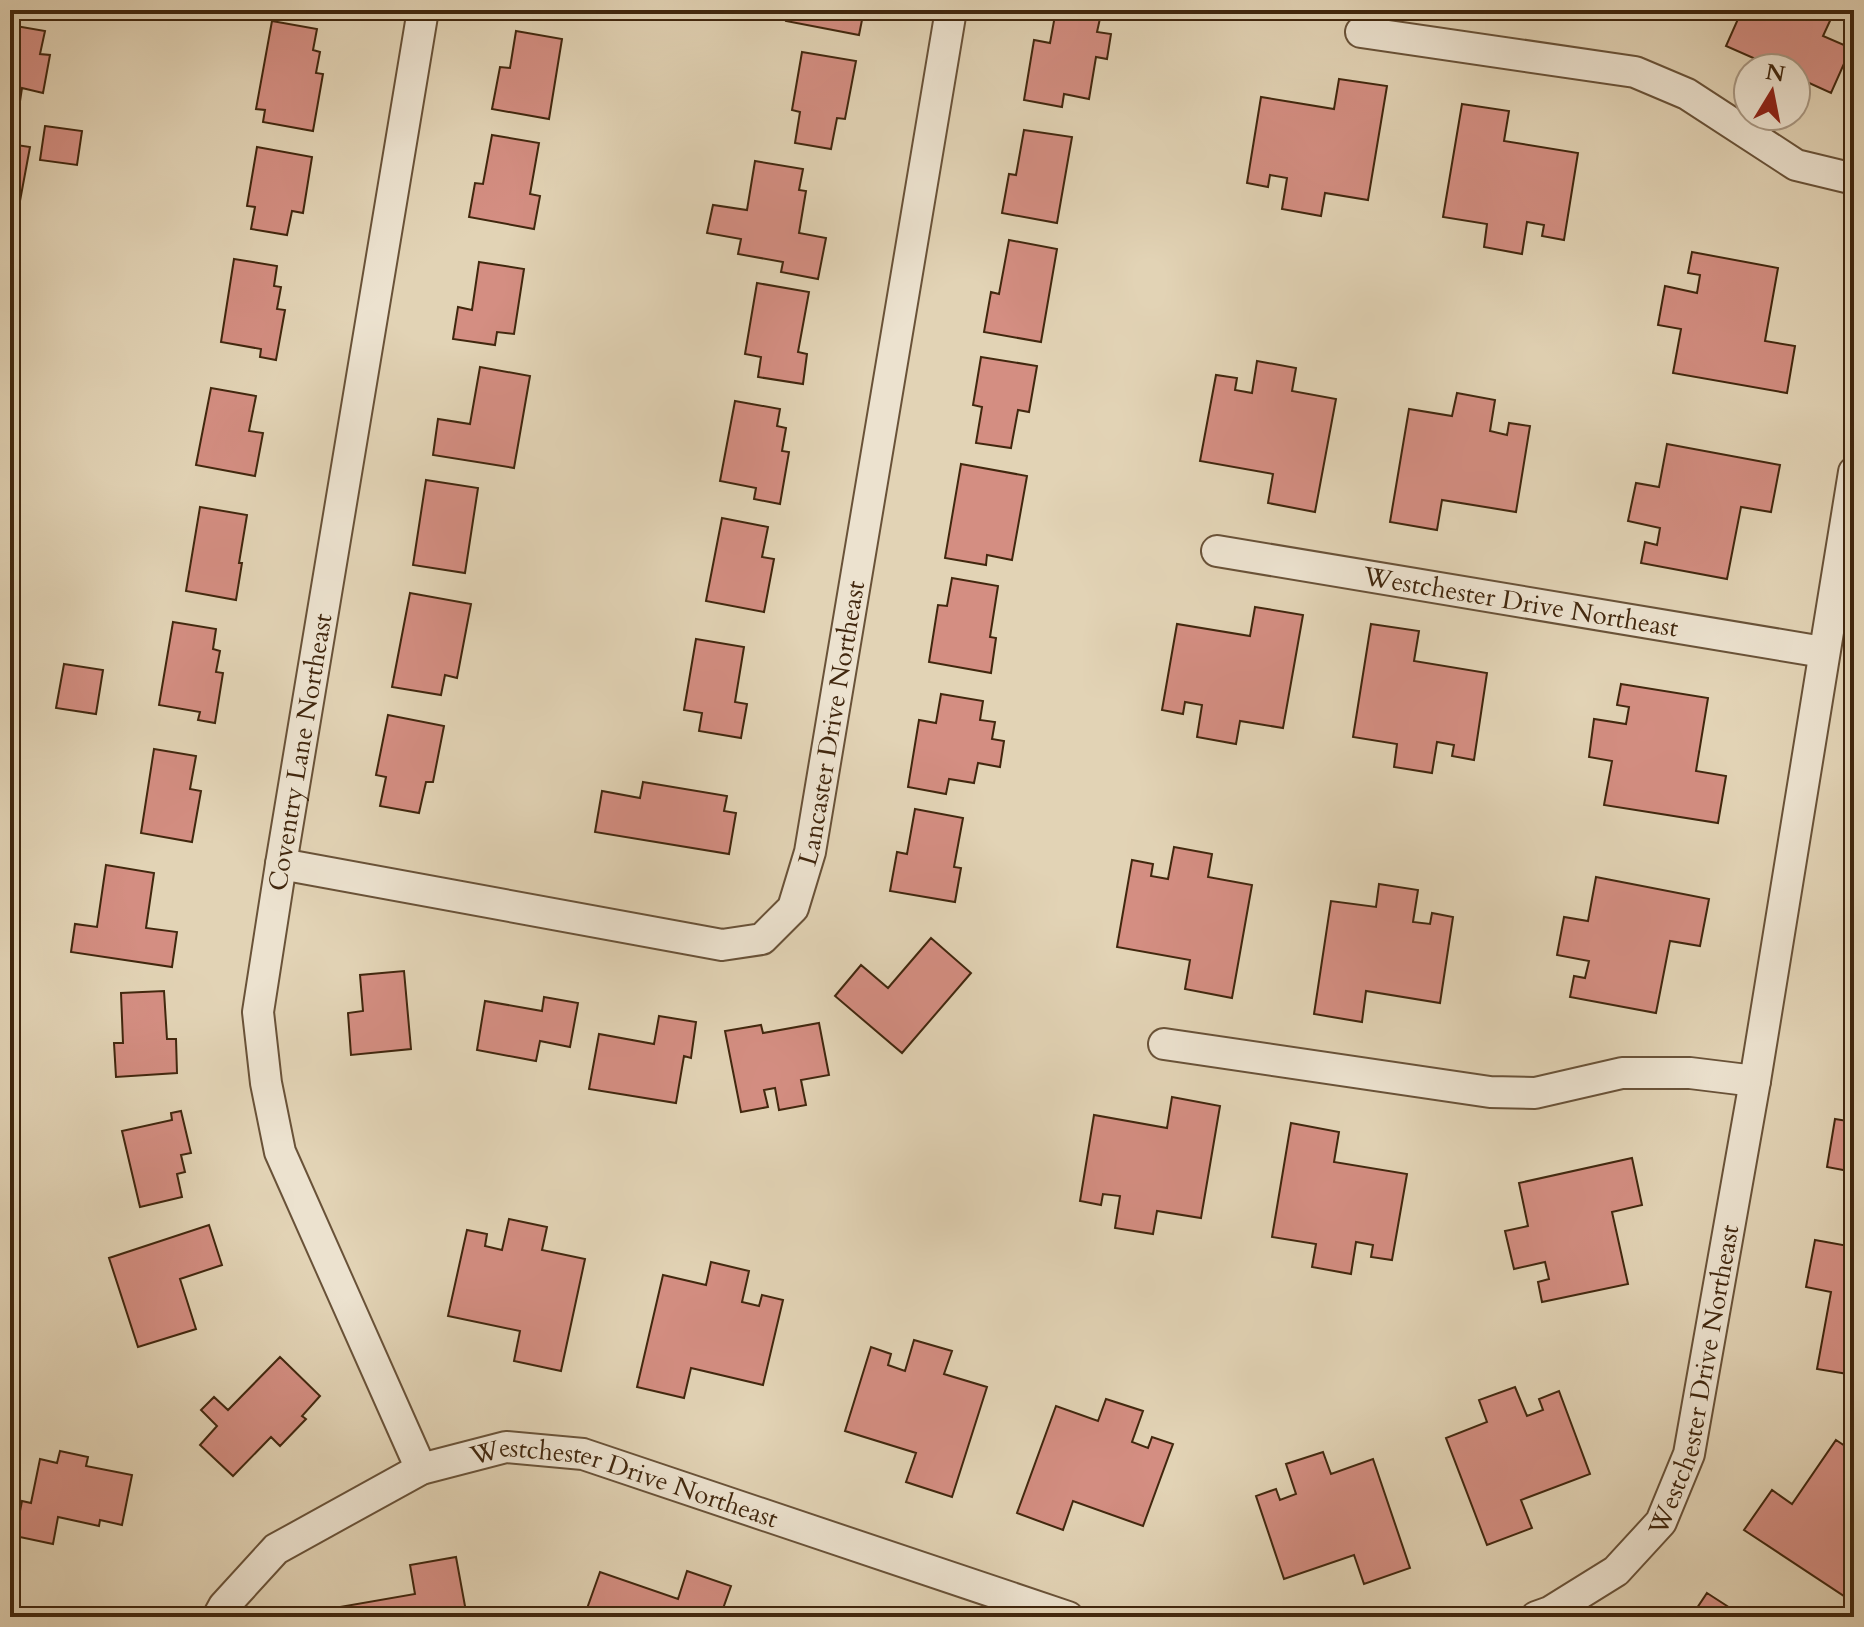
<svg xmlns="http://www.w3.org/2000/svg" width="1864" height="1627" font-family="Cardo,serif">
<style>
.building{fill:#d48e82;stroke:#41270e;stroke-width:2}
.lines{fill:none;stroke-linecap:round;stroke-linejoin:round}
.minor-casing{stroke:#695238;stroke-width:34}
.minor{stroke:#ece2cf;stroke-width:30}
.labels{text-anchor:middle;stroke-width:6;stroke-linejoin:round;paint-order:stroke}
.street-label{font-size:26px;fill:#41270e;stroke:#ece2cf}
</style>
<rect width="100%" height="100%" fill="#e2d3b5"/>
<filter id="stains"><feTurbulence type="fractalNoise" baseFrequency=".0025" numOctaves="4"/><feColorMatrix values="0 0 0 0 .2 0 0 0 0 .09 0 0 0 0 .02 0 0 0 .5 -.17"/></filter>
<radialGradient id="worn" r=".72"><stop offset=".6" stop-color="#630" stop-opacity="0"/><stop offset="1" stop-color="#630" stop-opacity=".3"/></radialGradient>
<path class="building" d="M788,10H864L859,35L786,21Z
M1056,10L1101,14L1097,32L1111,34L1107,59L1096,57L1089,99L1064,94L1062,107L1024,100L1034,40L1050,43Z
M1742,10H1835L1823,36L1851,48L1831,93L1796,77V68H1776L1726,46Z
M272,21L317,29L313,50L320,52L316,73L323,74L313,131L263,122L265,110L256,109Z
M10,25L45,31L40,54L50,55L43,93L22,88L19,108L10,107Z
M516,31L562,39L549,119L492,109L500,67L510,68Z
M802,52L856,61L845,119L837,118L831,149L795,143L800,112L792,110Z
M1339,79L1387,86L1368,200L1325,193L1321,216L1282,209L1287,178L1270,175L1268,187L1247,183L1261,97L1334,109Z
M1462,104L1509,111L1504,141L1578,153L1564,240L1542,236L1544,225L1527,222L1522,254L1484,247L1487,224L1443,217Z
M45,126L82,131L77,165L40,160Z
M1024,130L1072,137L1057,223L1002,213L1009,174L1016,175Z
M492,135L539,143L530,194L540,196L534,229L469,217L475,183L483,184Z
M10,144L30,147L20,201L10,200Z
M257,147L312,157L303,213L292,211L287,235L251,229L255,207L247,206Z
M755,161L803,169L799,190L806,191L799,233L826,238L818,279L781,272L783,262L738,254L741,239L707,233L713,205L747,210Z
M1009,240L1057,249L1041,342L984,332L991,292L999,294Z
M1692,252L1778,268L1765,341L1795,346L1787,393L1673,373L1681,329L1658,325L1665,286L1697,293L1700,275L1688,273Z
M234,259L277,266L274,286L281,287L277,309L285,310L276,360L260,357L261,349L221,342Z
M479,262L524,269L514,334L497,332L495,345L453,339L458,307L472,310Z
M757,283L809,292L798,352L807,354L803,384L758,377L761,357L745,354Z
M981,357L1037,366L1029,412L1018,410L1011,448L976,443L982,407L973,405Z
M1257,361L1296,368L1292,391L1336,399L1315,512L1268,503L1273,474L1200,461L1216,375L1237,378L1235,390L1252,393Z
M480,367L530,376L514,468L433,455L438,419L470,424Z
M211,388L256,396L249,431L263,433L255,476L196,465Z
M1457,393L1495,400L1490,431L1507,435L1509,423L1530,426L1516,512L1442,500L1437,530L1390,522L1409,409L1452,416Z
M735,401L780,409L777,426L786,428L782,451L789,452L780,504L754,499L756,488L720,481Z
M1667,444L1780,465L1771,512L1741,507L1727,579L1641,563L1645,542L1657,545L1660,528L1628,521L1636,483L1659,487Z
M961,464L1027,476L1012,560L987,555L986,565L945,558Z
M426,480L478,488L465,573L413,565Z
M200,507L247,515L239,563H242L236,600L186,591Z
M722,518L768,527L762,557L774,559L764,612L706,601Z
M952,578L998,586L990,637L996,638L991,673L929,662L938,605L947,606Z
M410,593L471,604L457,678L445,675L441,695L392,687Z
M1255,607L1303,615L1283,728L1240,721L1236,744L1197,737L1202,705L1185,702L1183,714L1162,710L1177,624L1250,636Z
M173,622L216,629L213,649L220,651L216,672L223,673L215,723L198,720L200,712L159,705Z
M1371,624L1419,631L1414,661L1487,673L1474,760L1452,756L1454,745L1437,742L1432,773L1394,767L1397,744L1353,737Z
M696,639L744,647L735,702L747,704L741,738L699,731L702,713L684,710Z
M64,664L103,670L96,714L56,708Z
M1621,684L1708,698L1696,771L1726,776L1718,823L1604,805L1612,761L1589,757L1594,719L1626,724L1629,707L1617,705Z
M941,694L983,701L980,720L995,722L992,739L1004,741L1000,767L978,763L974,783L949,779L946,794L908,787L919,720L936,723Z
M388,715L444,726L433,782H426L419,813L380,806L386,777L376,775Z
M154,749L196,756L190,789L201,791L192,842L141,833Z
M643,782L727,796L724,811L736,813L729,854L595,832L602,791L640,798Z
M915,809L963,818L954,867L961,868L955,902L890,891L897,852L907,854Z
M1174,847L1212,854L1208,877L1252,885L1232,998L1185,989L1190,960L1117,947L1132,860L1153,864L1151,876L1168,879Z
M106,865L154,873L146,928L177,932L172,967L71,952L75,924L97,927Z
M1596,877L1709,899L1700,946L1670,941L1656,1013L1570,997L1574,976L1585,978L1589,961L1557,955L1564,917L1588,921Z
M1379,884L1418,890L1413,922L1430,924L1432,913L1453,917L1440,1003L1366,991L1362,1022L1314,1014L1331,901L1376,907Z
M931,938L971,973L902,1053L835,996L861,965L888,988Z
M404,971L411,1049L351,1055L348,1013L363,1011L360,975Z
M164,991L167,1039H176L177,1073L116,1077L114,1043H123L121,993Z
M544,997L578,1003L570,1047L540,1041L536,1061L477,1050L485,1001L542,1011Z
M659,1016L696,1022L691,1058L684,1056L676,1103L589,1089L599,1034L654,1044Z
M819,1023L829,1075L801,1080L806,1105L779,1110L775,1088L764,1090L768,1107L741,1112L725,1031L761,1025L763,1033Z
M1172,1097L1220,1106L1201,1218L1157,1211L1153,1234L1115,1228L1120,1196L1103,1194L1101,1205L1080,1201L1094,1115L1167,1128Z
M181,1111L191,1153L181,1155L185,1172L177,1174L182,1197L140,1207L122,1131L172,1120L171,1113Z
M1835,1119L1854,1122V1172L1827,1167Z
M1291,1123L1339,1132L1334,1162L1407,1174L1392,1260L1371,1257L1373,1245L1356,1242L1351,1274L1312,1267L1316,1244L1272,1237Z
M1632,1158L1642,1205L1612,1212L1628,1284L1542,1302L1538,1282L1549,1279L1545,1262L1514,1269L1505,1231L1528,1226L1519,1183Z
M509,1219L547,1227L542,1250L585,1259L561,1371L514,1361L520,1331L448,1316L467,1230L487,1234L485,1246L502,1250Z
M209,1225L222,1265L180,1279L196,1329L138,1347L109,1258Z
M1815,1240L1854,1247V1375L1817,1369L1831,1292L1806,1287Z
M711,1262L749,1271L742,1302L759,1306L762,1295L783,1300L763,1385L691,1368L684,1398L637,1387L663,1275L706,1285Z
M914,1340L952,1351L944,1374L987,1387L952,1497L906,1482L916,1453L845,1431L871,1347L891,1354L888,1365L905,1371Z
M280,1357L320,1396L302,1416L306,1419L280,1446L271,1437L233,1476L200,1445L217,1426L201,1410L214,1397L228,1410Z
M1515,1387L1527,1416L1543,1410L1539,1399L1559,1391L1590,1474L1521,1500L1532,1528L1487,1545L1446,1438L1487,1422L1479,1400Z
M1106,1399L1143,1411L1132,1442L1148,1448L1152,1437L1173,1444L1143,1526L1073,1501L1063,1530L1017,1513L1056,1406L1098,1421Z
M1836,1440L1854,1452V1581L1844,1596L1744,1530L1772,1490L1792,1504Z
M60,1451L88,1457L86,1466L132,1475L122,1525L100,1520L99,1526L58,1517L53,1544L15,1536L22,1501L31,1503L40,1459L57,1463Z
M1323,1452L1331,1474L1373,1459L1410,1568L1364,1584L1354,1555L1284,1579L1256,1496L1276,1489L1280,1500L1296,1494L1286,1464Z
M456,1557L467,1617H336L334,1608L415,1594L410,1565Z
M687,1571L731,1586L720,1617H584L600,1572L678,1599Z
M1707,1593L1744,1617H1691Z"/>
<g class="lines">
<defs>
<g id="minor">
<path d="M1361,32L1635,72L1687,94L1796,165L1854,179"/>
<path id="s1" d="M1217,551L1823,652"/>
<path id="s2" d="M281,864L722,945L762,939L793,908L810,852L951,10"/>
<path d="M1164,1044L1490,1092L1535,1093L1622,1073H1690L1755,1081"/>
<path id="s3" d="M421,1469L280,1152L266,1083L258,1012L281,864L423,10"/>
<path id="s4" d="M218,1617L224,1606L276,1549L421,1469L506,1447L583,1454L1068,1617"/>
<path id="s5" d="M1536,1617L1550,1612L1616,1571L1661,1522L1689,1454L1755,1081L1854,472"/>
</g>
</defs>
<use href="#minor" class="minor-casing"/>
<use href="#minor" class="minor"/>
</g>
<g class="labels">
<g class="street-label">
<text dy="9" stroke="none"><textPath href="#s1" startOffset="308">Westchester Drive Northeast</textPath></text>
<text dy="9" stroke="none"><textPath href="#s2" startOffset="722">Lancaster Drive Northeast</textPath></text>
<text dy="9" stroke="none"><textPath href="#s3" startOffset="752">Coventry Lane Northeast</textPath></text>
<text dy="9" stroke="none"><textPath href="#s5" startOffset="306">Westchester Drive Northeast</textPath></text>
<text dy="9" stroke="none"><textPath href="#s4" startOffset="466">Westchester Drive Northeast</textPath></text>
</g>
</g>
<rect width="1864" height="1627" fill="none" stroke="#e2d3b5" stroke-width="40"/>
<rect x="12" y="12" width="1840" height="1603" fill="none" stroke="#41270e" stroke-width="4"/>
<rect x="20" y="20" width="1824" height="1587" fill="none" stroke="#41270e" stroke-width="2"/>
<g transform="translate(1772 92) rotate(10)"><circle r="38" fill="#ece2cf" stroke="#a89782" stroke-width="2"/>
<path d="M0-6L14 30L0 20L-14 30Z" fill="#8f2418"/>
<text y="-12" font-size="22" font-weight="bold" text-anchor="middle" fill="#41270e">N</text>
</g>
<rect width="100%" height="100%" filter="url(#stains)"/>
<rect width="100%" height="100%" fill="url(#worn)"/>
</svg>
